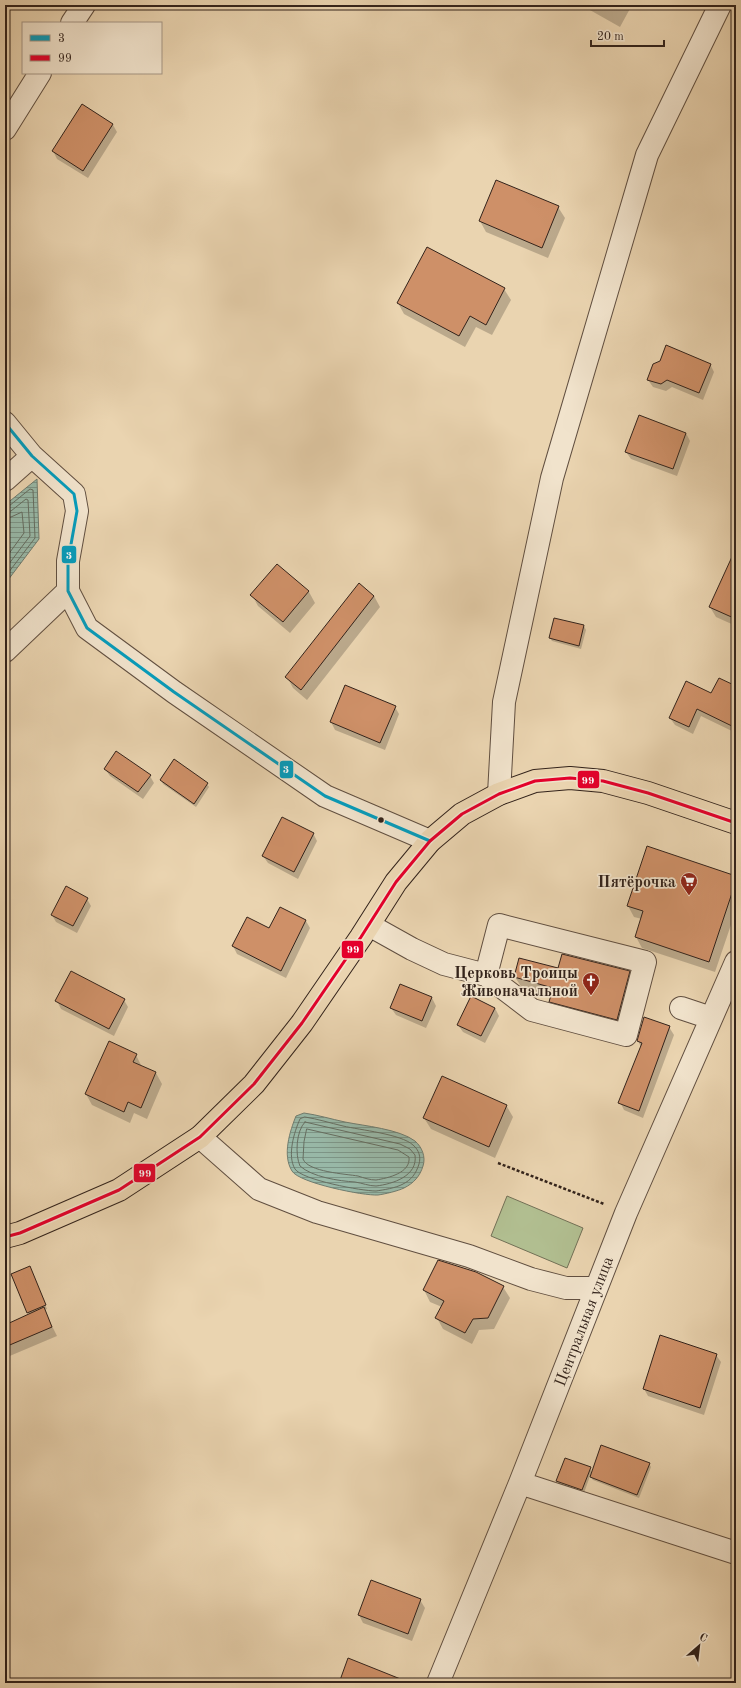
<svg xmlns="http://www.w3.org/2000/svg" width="741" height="1688" font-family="'Old Standard TT',serif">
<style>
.garden{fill:#b1be90;stroke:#727056}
.water{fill:url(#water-rules);stroke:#707c6f}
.shadow{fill:#0003}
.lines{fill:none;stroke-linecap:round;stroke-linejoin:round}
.shore{stroke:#666e61;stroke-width:1}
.building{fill:#ce9068;stroke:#33231b}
.minor-casing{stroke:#614f40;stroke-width:24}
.major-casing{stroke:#33231b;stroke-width:24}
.path{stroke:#33231b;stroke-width:2.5;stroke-dasharray:3 2;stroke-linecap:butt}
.minor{stroke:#f1e3cc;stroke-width:22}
.major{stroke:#ead4b0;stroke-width:22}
.bus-1-casing{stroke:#f1e3cc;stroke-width:6}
.bus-2-casing{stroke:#f1e3cc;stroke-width:6}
.bus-1{stroke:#059cbc;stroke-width:3}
.bus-2{stroke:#e4002b;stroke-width:3}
.bus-dot{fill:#33231b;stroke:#f1e3cc;stroke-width:1.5}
.labels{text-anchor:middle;stroke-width:3.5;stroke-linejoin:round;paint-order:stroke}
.poi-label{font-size:16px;font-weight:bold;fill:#33231b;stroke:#f1e3cc;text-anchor:end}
.street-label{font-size:16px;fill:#33231b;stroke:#f1e3cc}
.line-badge{stroke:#f1e3cc;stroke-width:1.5}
.badge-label{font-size:11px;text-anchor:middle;font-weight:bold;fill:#fff}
</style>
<defs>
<pattern id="water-rules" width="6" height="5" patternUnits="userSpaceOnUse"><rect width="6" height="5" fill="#98b8a7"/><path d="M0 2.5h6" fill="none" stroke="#7d9587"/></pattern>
</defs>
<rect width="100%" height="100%" fill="#ead4b0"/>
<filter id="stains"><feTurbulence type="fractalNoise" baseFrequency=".005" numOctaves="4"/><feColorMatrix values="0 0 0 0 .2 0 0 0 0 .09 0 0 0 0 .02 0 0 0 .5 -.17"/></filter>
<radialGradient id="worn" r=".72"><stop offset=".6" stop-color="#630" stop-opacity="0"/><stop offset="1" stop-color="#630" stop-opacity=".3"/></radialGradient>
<path class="garden" d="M507,1196L583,1228L567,1268L491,1236Z"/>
<path class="water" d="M37,479L39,539L5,584V505Z
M304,1113C318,1115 331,1119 345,1122C365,1126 399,1129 415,1141C422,1147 426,1157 423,1166C420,1176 414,1183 404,1188C398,1191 385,1194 378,1195C364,1196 299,1183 292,1171C282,1155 290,1131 296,1116Z"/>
<path class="shadow" d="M581,5H632L620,27Z
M82,105L113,125L117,132L88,178L57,159L53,151Z
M558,207L565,218L548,258L486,232L480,221Z
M504,289L511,300L492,335L476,327L465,347L404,314L398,303Z
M710,364L714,372L703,400L672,387L666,391L653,387L648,380Z
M686,433L690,441L677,476L631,459L626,452Z
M736,557V626L716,617L710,607Z
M277,565L309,592L315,603L290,633L258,606L252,595Z
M374,596L380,607L307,700L293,688L287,677Z
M554,619L584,626L586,630L581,649L552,641L550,638Z
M736,687V733L701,716L693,734L675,725L670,718L712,694Z
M395,707L399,714L385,750L335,730L331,722Z
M105,769L150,776L154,783L143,799L110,776Z
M161,780L207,784L209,787L196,807L163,784Z
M313,833L317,841L298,879L268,863L263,856Z
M736,877V910L715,972L642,948L636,937L642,919L634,917L628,906Z
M87,899L91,906L77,933L56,922L52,915Z
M280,908L306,921L310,928L286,978L237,954L233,946L270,929Z
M559,969L629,972L636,983L623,1030L557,1013L551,1002L552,996L522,988L515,977Z
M401,985L432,998L436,1006L426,1028L396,1015L391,1008Z
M124,1000L128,1007L114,1036L61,1009L57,1001Z
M495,1008L499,1016L485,1043L463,1032L458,1025Z
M669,1027L674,1035L643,1118L624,1110L620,1102L641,1047L638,1041Z
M136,1055L142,1067L156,1073L162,1084L147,1119L134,1113L130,1123L92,1105L86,1094Z
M506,1105L513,1117L495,1158L431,1129L424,1118Z
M32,1271L47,1309L44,1310L57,1336L5,1358V1326L29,1315L28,1312Z
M503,1287L510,1298L494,1329L479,1330L472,1344L443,1329L437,1318L442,1307L430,1302L424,1290Z
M716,1355L721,1362L704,1415L648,1396L644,1389Z
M649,1464L651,1467L639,1498L593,1480L590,1476L584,1493L559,1485L557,1481L590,1468L592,1472Z
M420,1600L425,1608L412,1641L363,1623L359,1615Z"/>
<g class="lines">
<path class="shore" d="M5,507L9,506L30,489L33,490L35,538L5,577
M5,512L11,511L26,499L28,500L30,536L5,569
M5,518L11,517L22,512L24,533L5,559
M305,1117C318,1119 330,1123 343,1126C360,1130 401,1134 413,1145C419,1150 421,1157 419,1164C416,1174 411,1180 403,1184C396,1188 383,1190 376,1191C362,1191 302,1180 295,1169C287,1156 294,1132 300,1119Z
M305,1122L400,1144L410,1149L415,1155C418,1176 393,1184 376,1186C369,1186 362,1183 355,1182C339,1181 312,1177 300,1166C295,1155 296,1131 305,1122Z
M307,1129L398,1150L409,1157C411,1173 388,1178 376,1180C370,1180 364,1178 358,1176C346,1174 308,1172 303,1159L304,1142Z"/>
</g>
<path class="building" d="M82,104L113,124L83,171L52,151Z
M496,180L559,206L542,248L479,221Z
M427,247L505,288L486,325L470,316L459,336L397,303Z
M666,345L711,364L699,393L667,380L661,384L647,380L653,364L660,361Z
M639,415L686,433L673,469L625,452Z
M736,548V619L709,607Z
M277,564L309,591L283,622L250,595Z
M359,583L374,596L301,690L285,677Z
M554,618L584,625L579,646L549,638Z
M719,678L736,686V728L697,709L689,727L669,718L686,681L711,693Z
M345,685L396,706L380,743L330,722Z
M116,751L151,775L138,792L104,769Z
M174,759L208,783L194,804L160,780Z
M282,817L314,833L294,872L262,856Z
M647,846L736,876V881L709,962L635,937L643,911L627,906Z
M66,886L88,898L73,926L51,915Z
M280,907L306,920L281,971L232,946L247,917L269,928Z
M562,954L630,971L617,1020L549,1002L553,988L514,977L519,958L558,968Z
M71,971L125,999L109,1029L55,1001Z
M400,984L432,997L422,1021L390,1008Z
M471,996L495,1008L481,1036L457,1025Z
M644,1017L670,1026L639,1111L618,1103L642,1043L637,1041Z
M109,1041L137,1054L133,1062L156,1072L141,1108L128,1102L124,1112L85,1094Z
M442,1076L507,1105L489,1147L423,1118Z
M438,1260L476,1272L504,1286L488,1318L473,1319L465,1333L435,1318L444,1301L423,1290Z
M30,1266L46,1305L27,1313L11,1274Z
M44,1307L52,1327L5,1347V1325Z
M660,1335L717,1354L700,1408L643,1389Z
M601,1445L650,1463L637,1495L590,1477Z
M565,1458L591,1467L582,1490L556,1481Z
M371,1580L421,1599L408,1634L358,1615Z
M348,1658L408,1682V1683H339Z"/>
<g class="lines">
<defs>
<path id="minor" d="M72,23L84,5
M5,129L40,73
M5,423L32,456L74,494L77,511L68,561V591L87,628L174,692L325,796L430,841
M5,480L32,456
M5,651L68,591
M499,794L504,702L552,478L647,155L720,5
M369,925L412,949L444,964L486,975L532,1010L626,1035L645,962L499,925L486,975
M681,1008L711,1018
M200,1137L259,1189L317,1212L469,1256L531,1279L566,1288H595
M520,1483L736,1553
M438,1683L520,1483L626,1213L736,962"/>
<path id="major" d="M5,1237L20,1233L119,1190L200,1137L254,1084L302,1023L361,937L396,882L430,841L462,814L499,794L535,781L570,778L603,781L648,793L736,823"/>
</defs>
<use href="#minor" class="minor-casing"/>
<use href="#major" class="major-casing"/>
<path class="path" d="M498,1163L604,1204"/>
<use href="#minor" class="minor"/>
<use href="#major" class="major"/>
<defs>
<path id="bus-1" d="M5,423L32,456L74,494L77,511L68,561V591L87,628L174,692L325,796L430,841"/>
<path id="bus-2" d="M5,1237L20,1233L119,1190L200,1137L254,1084L302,1023L361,937L396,882L430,841L462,814L499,794L535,781L570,778L603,781L648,793L736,823"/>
</defs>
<use href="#bus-1" class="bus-1-casing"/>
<use href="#bus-2" class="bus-2-casing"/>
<use href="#bus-1" class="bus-1"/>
<use href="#bus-2" class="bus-2"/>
</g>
<defs>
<symbol id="supermarket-pin" viewBox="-11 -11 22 30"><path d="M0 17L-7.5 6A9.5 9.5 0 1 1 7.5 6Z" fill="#8f2418" stroke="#f1e3cc"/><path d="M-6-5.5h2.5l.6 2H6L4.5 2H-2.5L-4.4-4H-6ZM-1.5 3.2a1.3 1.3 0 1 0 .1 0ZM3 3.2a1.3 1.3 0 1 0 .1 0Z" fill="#fff"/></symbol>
<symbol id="church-pin" viewBox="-11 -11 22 30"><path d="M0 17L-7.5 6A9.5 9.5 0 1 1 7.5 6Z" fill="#8f2418" stroke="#f1e3cc"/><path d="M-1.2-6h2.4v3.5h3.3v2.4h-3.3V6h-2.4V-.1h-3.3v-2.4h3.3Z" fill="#fff"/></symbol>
</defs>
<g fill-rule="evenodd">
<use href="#supermarket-pin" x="679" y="871" width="20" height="27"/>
<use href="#church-pin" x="581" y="971" width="20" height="27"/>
</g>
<circle class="bus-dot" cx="381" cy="820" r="3.5"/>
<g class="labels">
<g class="poi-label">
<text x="676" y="887">Пятёрочка</text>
<text x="578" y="978">Церковь Троицы<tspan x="578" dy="18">Живоначальной</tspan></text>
</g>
<g class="street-label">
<text transform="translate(583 1321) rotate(-69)" y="6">Центральная улица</text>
</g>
</g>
<g class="line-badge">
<rect x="61" y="545" width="16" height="19" rx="4" fill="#059cbc"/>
<rect x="279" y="760" width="15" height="19" rx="4" fill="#059cbc"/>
<rect x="577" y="770" width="23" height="19" rx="4" fill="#e4002b"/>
<rect x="341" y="940" width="23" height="19" rx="4" fill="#e4002b"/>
<rect x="133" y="1163" width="23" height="20" rx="4" fill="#e4002b"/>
</g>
<g class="badge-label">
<text x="69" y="559">3</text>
<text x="286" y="773">3</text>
<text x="588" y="784">99</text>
<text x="353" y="953">99</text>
<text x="145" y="1177">99</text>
</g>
<rect width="741" height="1688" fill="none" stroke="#ead4b0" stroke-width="20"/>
<rect x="6" y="6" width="729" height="1676" fill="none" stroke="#33231b" stroke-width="2"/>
<rect x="10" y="10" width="721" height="1668" fill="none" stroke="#33231b"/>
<rect x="22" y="22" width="140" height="52" fill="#f1e3cc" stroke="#a59685"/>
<rect x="30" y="35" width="20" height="6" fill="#059cbc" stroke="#a59685"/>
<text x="58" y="42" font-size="12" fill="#33231b">3</text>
<rect x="30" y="55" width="20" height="6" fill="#e4002b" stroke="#a59685"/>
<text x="58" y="62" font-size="12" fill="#33231b">99</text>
<g transform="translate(699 1646) rotate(28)" stroke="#f1e3cc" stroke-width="3" paint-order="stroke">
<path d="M0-3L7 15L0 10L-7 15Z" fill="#33231b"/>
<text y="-6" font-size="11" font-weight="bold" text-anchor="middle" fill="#33231b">С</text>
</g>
<path d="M591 40v6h73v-6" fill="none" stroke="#33231b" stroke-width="2"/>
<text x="597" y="40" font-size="12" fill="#33231b" stroke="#f1e3cc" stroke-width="3" paint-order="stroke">20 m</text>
<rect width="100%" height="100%" filter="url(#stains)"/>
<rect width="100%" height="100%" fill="url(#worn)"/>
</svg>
